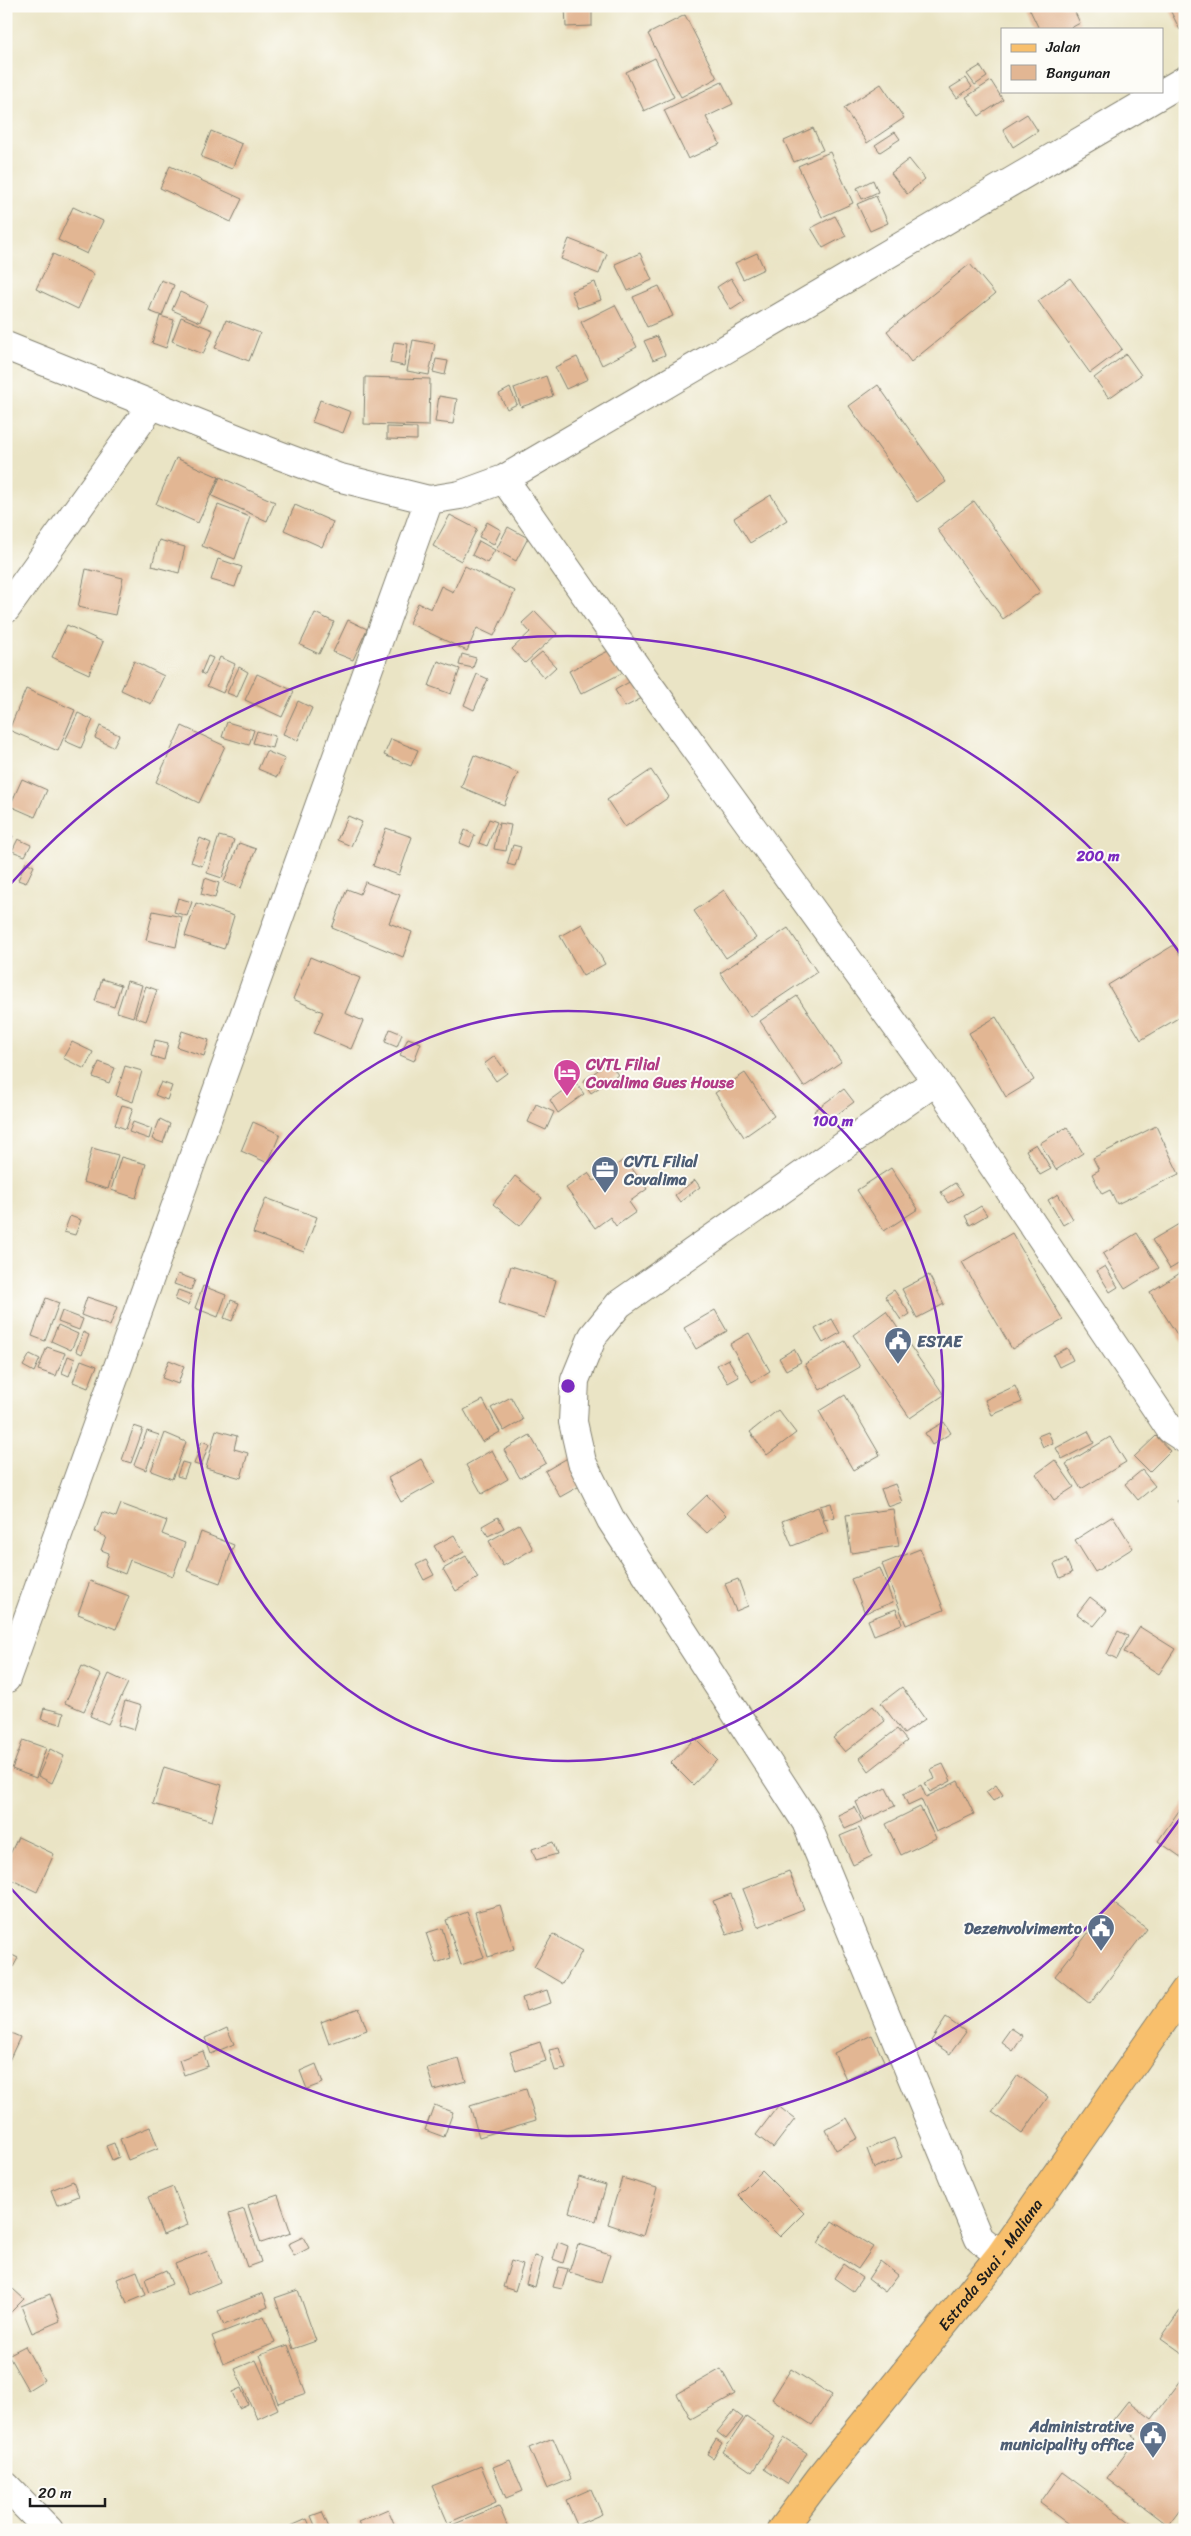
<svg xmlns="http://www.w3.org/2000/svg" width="1191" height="2536" font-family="Sriracha,sans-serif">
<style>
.building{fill:#e2b693}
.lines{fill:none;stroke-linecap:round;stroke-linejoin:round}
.minor-casing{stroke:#838070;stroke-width:30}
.major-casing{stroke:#838070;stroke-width:30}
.minor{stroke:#fff;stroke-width:28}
.major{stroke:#f8bf6c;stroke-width:28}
.ring{fill:none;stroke:#7b2cbf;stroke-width:2.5}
.labels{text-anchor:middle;stroke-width:4;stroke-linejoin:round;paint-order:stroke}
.hotel-label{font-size:16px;font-weight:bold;fill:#b23c85;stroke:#fdfcf7;text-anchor:start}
.service-label{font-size:16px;font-weight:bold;fill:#4e5e75;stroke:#fdfcf7;text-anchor:start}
.street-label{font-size:16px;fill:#1c1c1c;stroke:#fdfcf7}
.centre{fill:#7b2cbf;stroke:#fdfcf7;stroke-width:2.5}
.ring-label{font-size:15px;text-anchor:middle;font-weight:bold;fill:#7b2cbf;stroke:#fdfcf7;stroke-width:4;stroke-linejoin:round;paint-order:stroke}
</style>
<rect width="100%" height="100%" fill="#fdfcf7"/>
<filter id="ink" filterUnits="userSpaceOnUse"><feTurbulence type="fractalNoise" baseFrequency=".02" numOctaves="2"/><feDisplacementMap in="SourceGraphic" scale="10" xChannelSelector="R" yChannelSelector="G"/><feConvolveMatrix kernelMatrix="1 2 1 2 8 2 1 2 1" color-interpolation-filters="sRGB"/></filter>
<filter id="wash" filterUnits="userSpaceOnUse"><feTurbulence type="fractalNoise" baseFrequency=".0096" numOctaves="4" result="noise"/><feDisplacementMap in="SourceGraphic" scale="20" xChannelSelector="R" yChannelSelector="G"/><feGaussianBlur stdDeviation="1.12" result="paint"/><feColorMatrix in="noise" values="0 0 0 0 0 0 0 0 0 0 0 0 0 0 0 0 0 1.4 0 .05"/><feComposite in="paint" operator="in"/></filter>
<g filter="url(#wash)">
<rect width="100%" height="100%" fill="#eae4c5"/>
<g id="blocks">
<path class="building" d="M565,6H592V26L566,27Z
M1028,6H1072L1080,23L1069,29H1039Z
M1168,6H1185V28L1180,30Z
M685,15L717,78L681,97L648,34Z
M655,58L674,97L644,111L626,72Z
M980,66L987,77L975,85L967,74Z
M966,78L972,87L957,98L950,88Z
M991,81L1003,100L979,116L966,97Z
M722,82L733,104L706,117L720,144L688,159L664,110Z
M881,84L904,118L867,143L844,108Z
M1027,114L1038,131L1013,147L1003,129Z
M813,128L823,150L794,162L784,141Z
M211,131L242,144L232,169L201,157Z
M895,132L900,139L880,152L875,145Z
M830,152L853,203L822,217L798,166Z
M909,159L925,179L907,194L891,173Z
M170,166L242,199L231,222L160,188Z
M873,180L878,192L862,199L857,188Z
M876,196L888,223L870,231L857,204Z
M73,207L103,221L87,254L58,240Z
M835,216L846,236L823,248L811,228Z
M569,239L607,254L599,274L561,259Z
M640,253L652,280L628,291L615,264Z
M757,253L764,269L743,279L735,263Z
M53,254L94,274L78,309L36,289Z
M970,264L995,294L911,362L887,331Z
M731,278L745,301L731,310L717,287Z
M1070,278L1122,349L1090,373L1038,301Z
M161,280L174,285L162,316L149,311Z
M595,282L601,300L578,308L571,291Z
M659,286L673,316L647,327L633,297Z
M180,292L207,304L200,322L172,310Z
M615,305L637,347L602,365L581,322Z
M160,316L174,320L166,348L152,343Z
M181,317L213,330L203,354L172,341Z
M226,320L260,333L249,361L215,348Z
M657,336L665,355L653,360L644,341Z
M413,340L435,344L429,375L407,371Z
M394,342L408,344L404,366L390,363Z
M1126,354L1141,375L1109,398L1094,378Z
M577,357L588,379L566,389L555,367Z
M436,359L448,361L445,375L433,372Z
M546,376L553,396L521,407L514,388Z
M365,377L430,379L429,426L364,424Z
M878,385L946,482L917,502L849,406Z
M510,388L517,404L507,409L499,394Z
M439,396L457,399L453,424L435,422Z
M320,400L351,412L343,433L312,422Z
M387,427L417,428V440L387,439Z
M176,458L219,477L198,523L156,504Z
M220,477L275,502L267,521L212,496Z
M771,495L787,520L750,543L734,518Z
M974,501L1040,592L1003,619L937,529Z
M218,505L250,517L235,559L202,546Z
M295,505L333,522L322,547L284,530Z
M450,515L477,529L461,561L433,546Z
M487,522L501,530L494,544L479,537Z
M508,527L528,538L516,561L496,550Z
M159,540L185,547L179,573L152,566Z
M479,541L495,550L487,563L472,555Z
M218,559L242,567L235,587L211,580Z
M465,566L515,591L494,636L477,628L467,651L409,623L418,603L431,609L441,586L453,592Z
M86,569L123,578L115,615L78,607Z
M535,611L557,634L525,663L512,649L530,632L522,623Z
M315,613L334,622L319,654L300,645Z
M348,620L367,629L353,660L333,652Z
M67,625L103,642L89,674L52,657Z
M614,648L626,671L581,694L569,671Z
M542,652L556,667L544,678L530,662Z
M462,654L476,658L473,668L459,665Z
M208,656L213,658L205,675L201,673Z
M220,657L235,664L223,693L207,686Z
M134,661L164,676L151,704L121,690Z
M438,661L460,669L451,694L429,686Z
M239,667L248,672L237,697L227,693Z
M257,674L294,691L282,717L245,700Z
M477,674L488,679L474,710L464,705Z
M633,680L642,698L625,707L615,690Z
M26,689L75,710L58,751L9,730Z
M298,701L312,708L298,740L283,734Z
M78,713L93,720L81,748L65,741Z
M227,722L254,730L249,745L222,737Z
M100,726L119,735L113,747L95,738Z
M182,726L225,746L199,803L156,782Z
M257,731L275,736L272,748L253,743Z
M391,739L418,750L411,766L384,755Z
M266,751L285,759L277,777L258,769Z
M474,755L518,773L504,805L461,787Z
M651,770L669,797L625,827L607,800Z
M22,779L47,790L35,817L10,806Z
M348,816L362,822L351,846L337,840Z
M489,819L497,822L487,846L479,843Z
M499,823L511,825L506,851L494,849Z
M386,828L412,837L399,875L373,866Z
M465,830L475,835L470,847L460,843Z
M6,833L13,836L6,851Z
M219,836L234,840L222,878L207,873Z
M200,838L211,843L202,866L191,862Z
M18,839L31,845L25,856L12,851Z
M239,843L256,849L241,888L224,882Z
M513,845L521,847L515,866L507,864Z
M26,862L34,866L26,883L18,880Z
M205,878L219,883L215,898L201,894Z
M365,882L400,895L389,923L412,932L403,957L332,928L347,889L360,894Z
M724,890L756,938L726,958L694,911Z
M178,898L192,902L187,916L174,912Z
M196,903L234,916L224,949L185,936Z
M153,911L182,917L176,947L146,940Z
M582,924L605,964L583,976L560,936Z
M788,928L817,972L750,1017L720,973Z
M1174,945L1185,963V1014L1141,1040L1108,985Z
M310,957L360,978L345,1013L363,1021L351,1049L314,1033L323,1012L293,999Z
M102,979L121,985L114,1007L95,1001Z
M127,981L142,985L133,1017L117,1012Z
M146,986L157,990L146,1021L135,1017Z
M797,996L841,1062L804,1087L760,1021Z
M996,1017L1034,1080L1006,1097L969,1033Z
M390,1029L402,1034L397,1047L385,1042Z
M182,1031L209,1040L204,1056L177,1047Z
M408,1038L421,1043L414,1061L400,1055Z
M155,1040L168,1043L164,1060L151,1056Z
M72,1042L93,1052L85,1069L63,1058Z
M495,1056L507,1073L496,1081L484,1064Z
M99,1062L115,1068L109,1083L93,1077Z
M609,1062L618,1075L591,1093L583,1081Z
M125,1066L142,1071L133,1102L116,1096Z
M745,1073L774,1116L744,1137L715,1093Z
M161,1082L172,1086L167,1100L155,1095Z
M575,1082L584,1094L558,1113L550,1100Z
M844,1089L854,1102L824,1124L814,1111Z
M536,1104L554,1112L546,1130L528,1122Z
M122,1105L133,1108L126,1129L115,1125Z
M160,1119L170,1124L163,1143L152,1139Z
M133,1122L152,1129L149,1139L129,1132Z
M253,1122L280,1134L268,1163L241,1151Z
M1156,1126L1179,1174L1117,1204L1110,1190L1102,1194L1092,1174L1099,1170L1093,1158Z
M1067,1127L1083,1153L1056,1170L1040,1143Z
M1036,1144L1051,1169L1040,1175L1026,1150Z
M92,1148L118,1155L108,1189L83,1182Z
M121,1157L146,1164L136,1198L111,1190Z
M625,1159L647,1189L629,1202L636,1212L616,1226L610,1217L595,1228L566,1188L588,1173L594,1181Z
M891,1168L918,1209L884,1231L857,1190Z
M515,1176L542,1198L520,1226L493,1204Z
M695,1180L700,1187L680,1202L675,1195Z
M955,1183L963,1194L948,1203L941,1192Z
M1058,1194L1073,1219L1063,1225L1048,1200Z
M266,1198L317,1217L304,1252L253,1233Z
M981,1206L987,1215L970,1225L965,1216Z
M70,1216L81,1220L75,1235L64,1232Z
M1179,1224L1185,1234V1260L1170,1269L1152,1240Z
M1012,1233L1063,1320L1012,1349L962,1262Z
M1137,1233L1159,1268L1125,1289L1103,1254Z
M511,1266L556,1280L545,1318L499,1303Z
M1105,1266L1118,1287L1110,1292L1097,1271Z
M1185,1270V1347L1150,1292Z
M178,1274L195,1280L191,1290L174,1284Z
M929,1275L944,1304L917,1318L902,1289Z
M203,1286L226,1295L218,1317L195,1308Z
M178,1290L192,1295L188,1305L175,1300Z
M894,1290L910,1314L901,1320L885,1296Z
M87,1297L117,1307L110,1326L81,1315Z
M46,1298L59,1303L45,1341L32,1336Z
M231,1300L239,1303L232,1321L224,1318Z
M715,1310L727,1331L696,1349L684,1328Z
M62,1311L83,1319L79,1330L58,1322Z
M886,1311L944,1395L910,1418L853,1335Z
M832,1319L840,1333L823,1343L815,1329Z
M58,1325L78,1334L71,1350L51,1341Z
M83,1332L89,1335L82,1354L76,1351Z
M749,1333L770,1371L752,1382L730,1344Z
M845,1341L860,1367L820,1390L805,1364Z
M47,1347L65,1353L56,1376L38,1370Z
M1067,1348L1073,1360L1059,1367L1053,1355Z
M794,1349L801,1362L786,1370L779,1358Z
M30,1354L40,1359L34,1372L23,1366Z
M68,1356L75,1359L69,1376L62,1373Z
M728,1359L739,1377L728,1383L717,1365Z
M81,1360L97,1366L88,1388L73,1382Z
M169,1360L184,1366L178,1384L162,1378Z
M1015,1386L1022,1402L992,1415L985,1400Z
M845,1395L880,1455L853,1470L819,1411Z
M511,1397L523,1420L504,1431L491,1408Z
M483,1400L500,1432L482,1442L464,1410Z
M778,1410L796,1433L767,1455L750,1432Z
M944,1422L951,1433L932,1445L925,1433Z
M134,1426L143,1429L131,1463L122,1460Z
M216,1430L237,1436L234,1449L248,1453L241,1478L206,1468Z
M147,1431L159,1435L146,1470L134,1465Z
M1088,1431L1094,1443L1062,1459L1056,1448Z
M1048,1432L1053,1443L1043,1447L1038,1436Z
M165,1433L186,1442L172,1479L151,1471Z
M530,1435L546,1463L520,1478L504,1450Z
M1156,1436L1170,1451L1149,1472L1134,1457Z
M1110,1437L1126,1462L1081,1489L1066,1464Z
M202,1441L209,1444L201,1466L194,1464Z
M492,1450L508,1479L482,1494L466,1465Z
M571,1456L585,1483L560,1497L545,1471Z
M421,1459L435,1483L401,1502L388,1478Z
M1055,1460L1074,1487L1054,1500L1036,1474Z
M182,1462L189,1464L184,1478L177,1476Z
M1142,1470L1155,1486L1138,1500L1125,1484Z
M895,1484L902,1502L888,1507L881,1489Z
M707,1495L726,1515L707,1533L687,1514Z
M1185,1495V1511L1177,1501Z
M831,1503L835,1517L824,1520L820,1506Z
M121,1504L167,1521L162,1534L185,1543L173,1576L130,1560L125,1574L105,1566L109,1553L101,1550L106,1537L95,1532L102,1512L116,1517Z
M818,1507L828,1532L792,1546L782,1521Z
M893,1509L899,1546L851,1553L846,1515Z
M1113,1516L1133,1548L1095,1572L1075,1540Z
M498,1517L504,1528L488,1536L482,1526Z
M519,1524L533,1549L503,1566L489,1541Z
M201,1532L234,1545L220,1583L187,1571Z
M454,1535L464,1552L444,1563L434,1546Z
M920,1549L944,1610L906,1625L882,1564Z
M466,1556L478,1578L456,1591L443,1569Z
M1066,1559L1072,1573L1060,1578L1054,1564Z
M426,1560L434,1575L424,1580L416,1565Z
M880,1568L893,1602L865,1613L851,1579Z
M738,1579L748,1606L736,1611L725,1584Z
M90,1581L129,1596L116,1629L78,1614Z
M1090,1597L1107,1610L1094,1626L1077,1614Z
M896,1609L902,1624L874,1635L868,1620Z
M1140,1627L1175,1649L1159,1674L1124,1652Z
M1118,1631L1128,1636L1117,1659L1107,1654Z
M82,1666L101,1675L84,1711L65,1703Z
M109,1674L128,1683L108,1724L90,1716Z
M902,1687L925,1719L904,1734L881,1703Z
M125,1701L141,1706L134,1730L118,1725Z
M873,1706L885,1721L845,1752L833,1738Z
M44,1708L64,1713L61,1724L41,1719Z
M897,1729L907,1741L869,1771L860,1758Z
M695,1738L717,1760L693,1785L671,1763Z
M23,1740L46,1748L36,1778L12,1769Z
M50,1749L64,1756L52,1783L38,1776Z
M943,1764L951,1781L930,1792L925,1783L935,1779L931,1769Z
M164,1767L222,1785L212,1821L153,1804Z
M958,1781L974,1814L936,1832L921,1799L908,1805L903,1794L921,1785L926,1797Z
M996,1785L1003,1795L993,1801L986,1792Z
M886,1788L895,1806L864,1820L856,1802Z
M1185,1802V1860L1158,1841Z
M855,1807L862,1821L845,1829L838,1815Z
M920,1807L936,1838L901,1855L886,1824Z
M859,1828L872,1856L853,1865L840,1836Z
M18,1837L54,1854L37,1892L6,1877V1863Z
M553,1842L557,1854L536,1860L532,1849Z
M789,1871L804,1909L758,1927L743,1889Z
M731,1894L744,1929L727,1935L713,1901Z
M1112,1902L1147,1929L1090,2004L1055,1976Z
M500,1905L514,1949L488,1957L475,1912Z
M467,1912L484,1957L461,1965L446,1920Z
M442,1928L451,1958L436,1963L426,1933Z
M553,1934L582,1951L563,1984L534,1967Z
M6,1952L18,1958L6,1980Z
M547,1990L551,2003L526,2011L522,1998Z
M359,2008L367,2030L329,2044L321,2022Z
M946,2018L966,2032L950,2054L931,2041Z
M227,2028L234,2044L211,2054L205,2038Z
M1011,2028L1023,2036L1013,2051L1001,2042Z
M6,2031L20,2037L6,2067Z
M872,2035L884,2061L846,2079L834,2053Z
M540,2042L546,2061L516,2071L510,2052Z
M559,2048L566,2069L555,2071L549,2050Z
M203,2051L208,2066L184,2075L179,2060Z
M459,2059L466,2081L434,2090L427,2068Z
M316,2064L323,2083L307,2089L300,2071Z
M1018,2075L1048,2097L1022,2134L992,2112Z
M526,2089L536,2120L479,2137L470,2106Z
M434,2105L453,2112L444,2137L425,2130Z
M778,2106L795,2119L773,2148L756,2135Z
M847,2118L858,2138L836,2150L826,2130Z
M150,2127L158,2148L128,2160L120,2139Z
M894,2138L902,2157L874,2168L867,2149Z
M114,2143L119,2157L112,2160L106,2146Z
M762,2171L804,2213L780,2237L738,2195Z
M579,2177L606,2185L596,2221L569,2212Z
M622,2178L657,2188L643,2236L608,2224Z
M73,2181L79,2196L57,2205L51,2190Z
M173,2187L188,2225L163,2235L148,2197Z
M278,2195L291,2233L261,2243L248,2205Z
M244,2209L261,2262L247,2267L229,2214Z
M832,2221L873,2247L858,2269L818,2243Z
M303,2237L309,2248L294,2256L288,2244Z
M558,2242L568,2246L563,2263L553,2259Z
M578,2244L610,2254L601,2282L569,2272Z
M208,2251L220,2282L188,2295L175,2264Z
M534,2256L543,2258L535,2287L526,2284Z
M511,2261L523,2265L515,2291L503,2287Z
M880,2261L898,2275L885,2292L868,2279Z
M843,2264L862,2278L853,2291L834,2278Z
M559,2267L568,2269L562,2289L553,2287Z
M166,2270L172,2284L150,2293L145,2279Z
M137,2271L146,2295L127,2303L117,2279Z
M13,2289L24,2299L6,2317V2296Z
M298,2290L316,2341L293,2349L275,2298Z
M263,2293L268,2307L224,2325L218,2311Z
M50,2294L60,2321L32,2333L21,2306Z
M1182,2308L1185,2310V2355L1161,2338Z
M264,2316L275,2343L223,2364L212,2336Z
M288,2345L306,2393L278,2403L260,2355Z
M25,2346L44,2380L28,2390L8,2355Z
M256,2360L278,2409L257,2419L235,2369Z
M721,2369L735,2394L691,2419L677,2394Z
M791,2369L832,2395L812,2425L772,2399Z
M1185,2375V2502L1168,2525L1107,2479L1137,2438L1113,2420L1128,2401L1152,2419Z
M241,2388L248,2404L239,2408L232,2392Z
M734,2411L743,2418L726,2439L717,2432Z
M746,2417L775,2437L752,2472L723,2452Z
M553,2438L571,2479L547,2489L529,2448Z
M784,2438L807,2453L787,2484L764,2469Z
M716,2439L722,2443L713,2458L707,2454Z
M510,2460L523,2491L506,2498L493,2467Z
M481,2466L496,2502L448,2523L432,2486Z
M1062,2472L1141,2530H1076L1040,2503Z
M591,2489L602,2514L577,2525L566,2500Z
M499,2506L509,2530H454L452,2525Z
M388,2509L395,2526L386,2530H361L358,2522Z
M322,2512L330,2530H317L311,2516Z
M307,2519L312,2530H282Z"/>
</g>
</g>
<g filter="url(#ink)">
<use href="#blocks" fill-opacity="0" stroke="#838070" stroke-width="1"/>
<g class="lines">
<defs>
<path id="minor" d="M6,346L255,446L337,477L429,500L460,495L504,479L1185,80
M504,479L646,681L936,1081L1170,1429L1185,1439
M6,609L152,405
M936,1081L619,1304L593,1336L575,1380L573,1422L582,1462L611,1520L806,1822L979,2239L1000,2255
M6,1679L429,500
M6,2486L49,2530"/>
<g id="major">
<path id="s1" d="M781,2530L819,2479L1000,2255L1185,1990"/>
</g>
</defs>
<use href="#minor" class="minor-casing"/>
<use href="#major" class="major-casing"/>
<use href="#minor" class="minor"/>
<use href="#major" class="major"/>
</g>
</g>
<g class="ring">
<circle cx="568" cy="1386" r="375"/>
<path d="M1182 1816A750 750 0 0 1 6 1883M6 889A750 750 0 0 1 1182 956"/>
</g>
<defs>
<symbol id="hotel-pin" viewBox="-11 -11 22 30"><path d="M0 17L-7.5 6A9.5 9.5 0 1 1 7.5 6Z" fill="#d1479c" stroke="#fdfcf7"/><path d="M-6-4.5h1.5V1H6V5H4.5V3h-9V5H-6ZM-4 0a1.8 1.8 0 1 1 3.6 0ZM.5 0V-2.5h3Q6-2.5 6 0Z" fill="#fff"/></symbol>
<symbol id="office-pin" viewBox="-11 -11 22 30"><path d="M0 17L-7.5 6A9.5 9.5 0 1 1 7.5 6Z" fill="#5c6f8a" stroke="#fdfcf7"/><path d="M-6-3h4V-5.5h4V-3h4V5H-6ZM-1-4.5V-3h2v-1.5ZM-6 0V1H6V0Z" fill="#fff"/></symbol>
<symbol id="civic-pin" viewBox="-11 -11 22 30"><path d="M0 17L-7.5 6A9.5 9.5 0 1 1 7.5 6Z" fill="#5c6f8a" stroke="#fdfcf7"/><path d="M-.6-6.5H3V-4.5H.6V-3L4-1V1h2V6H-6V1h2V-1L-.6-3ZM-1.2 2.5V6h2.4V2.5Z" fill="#fff"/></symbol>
</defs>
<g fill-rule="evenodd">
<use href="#hotel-pin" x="551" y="1057" width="32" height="43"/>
<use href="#office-pin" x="589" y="1154" width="32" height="43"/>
<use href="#civic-pin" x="882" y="1325" width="32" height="43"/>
<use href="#civic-pin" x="1085" y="1912" width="32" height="43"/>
<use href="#civic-pin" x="1137" y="2419" width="32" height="43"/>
</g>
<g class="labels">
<g class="hotel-label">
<text x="586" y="1070">CVTL Filial<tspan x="586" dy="18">Covalima Gues House</tspan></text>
</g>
<g class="service-label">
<text x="624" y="1167">CVTL Filial<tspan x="624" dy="18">Covalima</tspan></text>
<text x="917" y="1347">ESTAE</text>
<text x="1082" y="1934" text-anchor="end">Dezenvolvimento</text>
<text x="1134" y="2432" text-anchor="end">Administrative<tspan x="1134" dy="18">municipality office</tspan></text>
</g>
<g class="street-label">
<text dy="6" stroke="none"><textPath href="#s1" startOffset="338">Estrada Suai - Maliana</textPath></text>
</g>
</g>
<circle cx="568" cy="1386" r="8" class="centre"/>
<g class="ring-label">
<text x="1098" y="861">200 m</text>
<text x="833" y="1126">100 m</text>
</g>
<rect width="1191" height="2536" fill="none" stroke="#fdfcf7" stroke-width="25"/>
<rect x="1001" y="28" width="162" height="65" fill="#fdfcf7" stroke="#a3a29f"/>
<rect x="1011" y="44" width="25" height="8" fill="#f8bf6c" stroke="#a3a29f"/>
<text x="1046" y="52" font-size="15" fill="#1c1c1c">Jalan</text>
<rect x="1011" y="65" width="25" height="15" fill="#e2b693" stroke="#a3a29f"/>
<text x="1046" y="78" font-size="15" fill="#1c1c1c">Bangunan</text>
<path d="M30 2498v8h75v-8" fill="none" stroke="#1c1c1c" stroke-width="2.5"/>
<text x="38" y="2498" font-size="15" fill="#1c1c1c" stroke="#fdfcf7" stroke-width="4" paint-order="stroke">20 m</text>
</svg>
